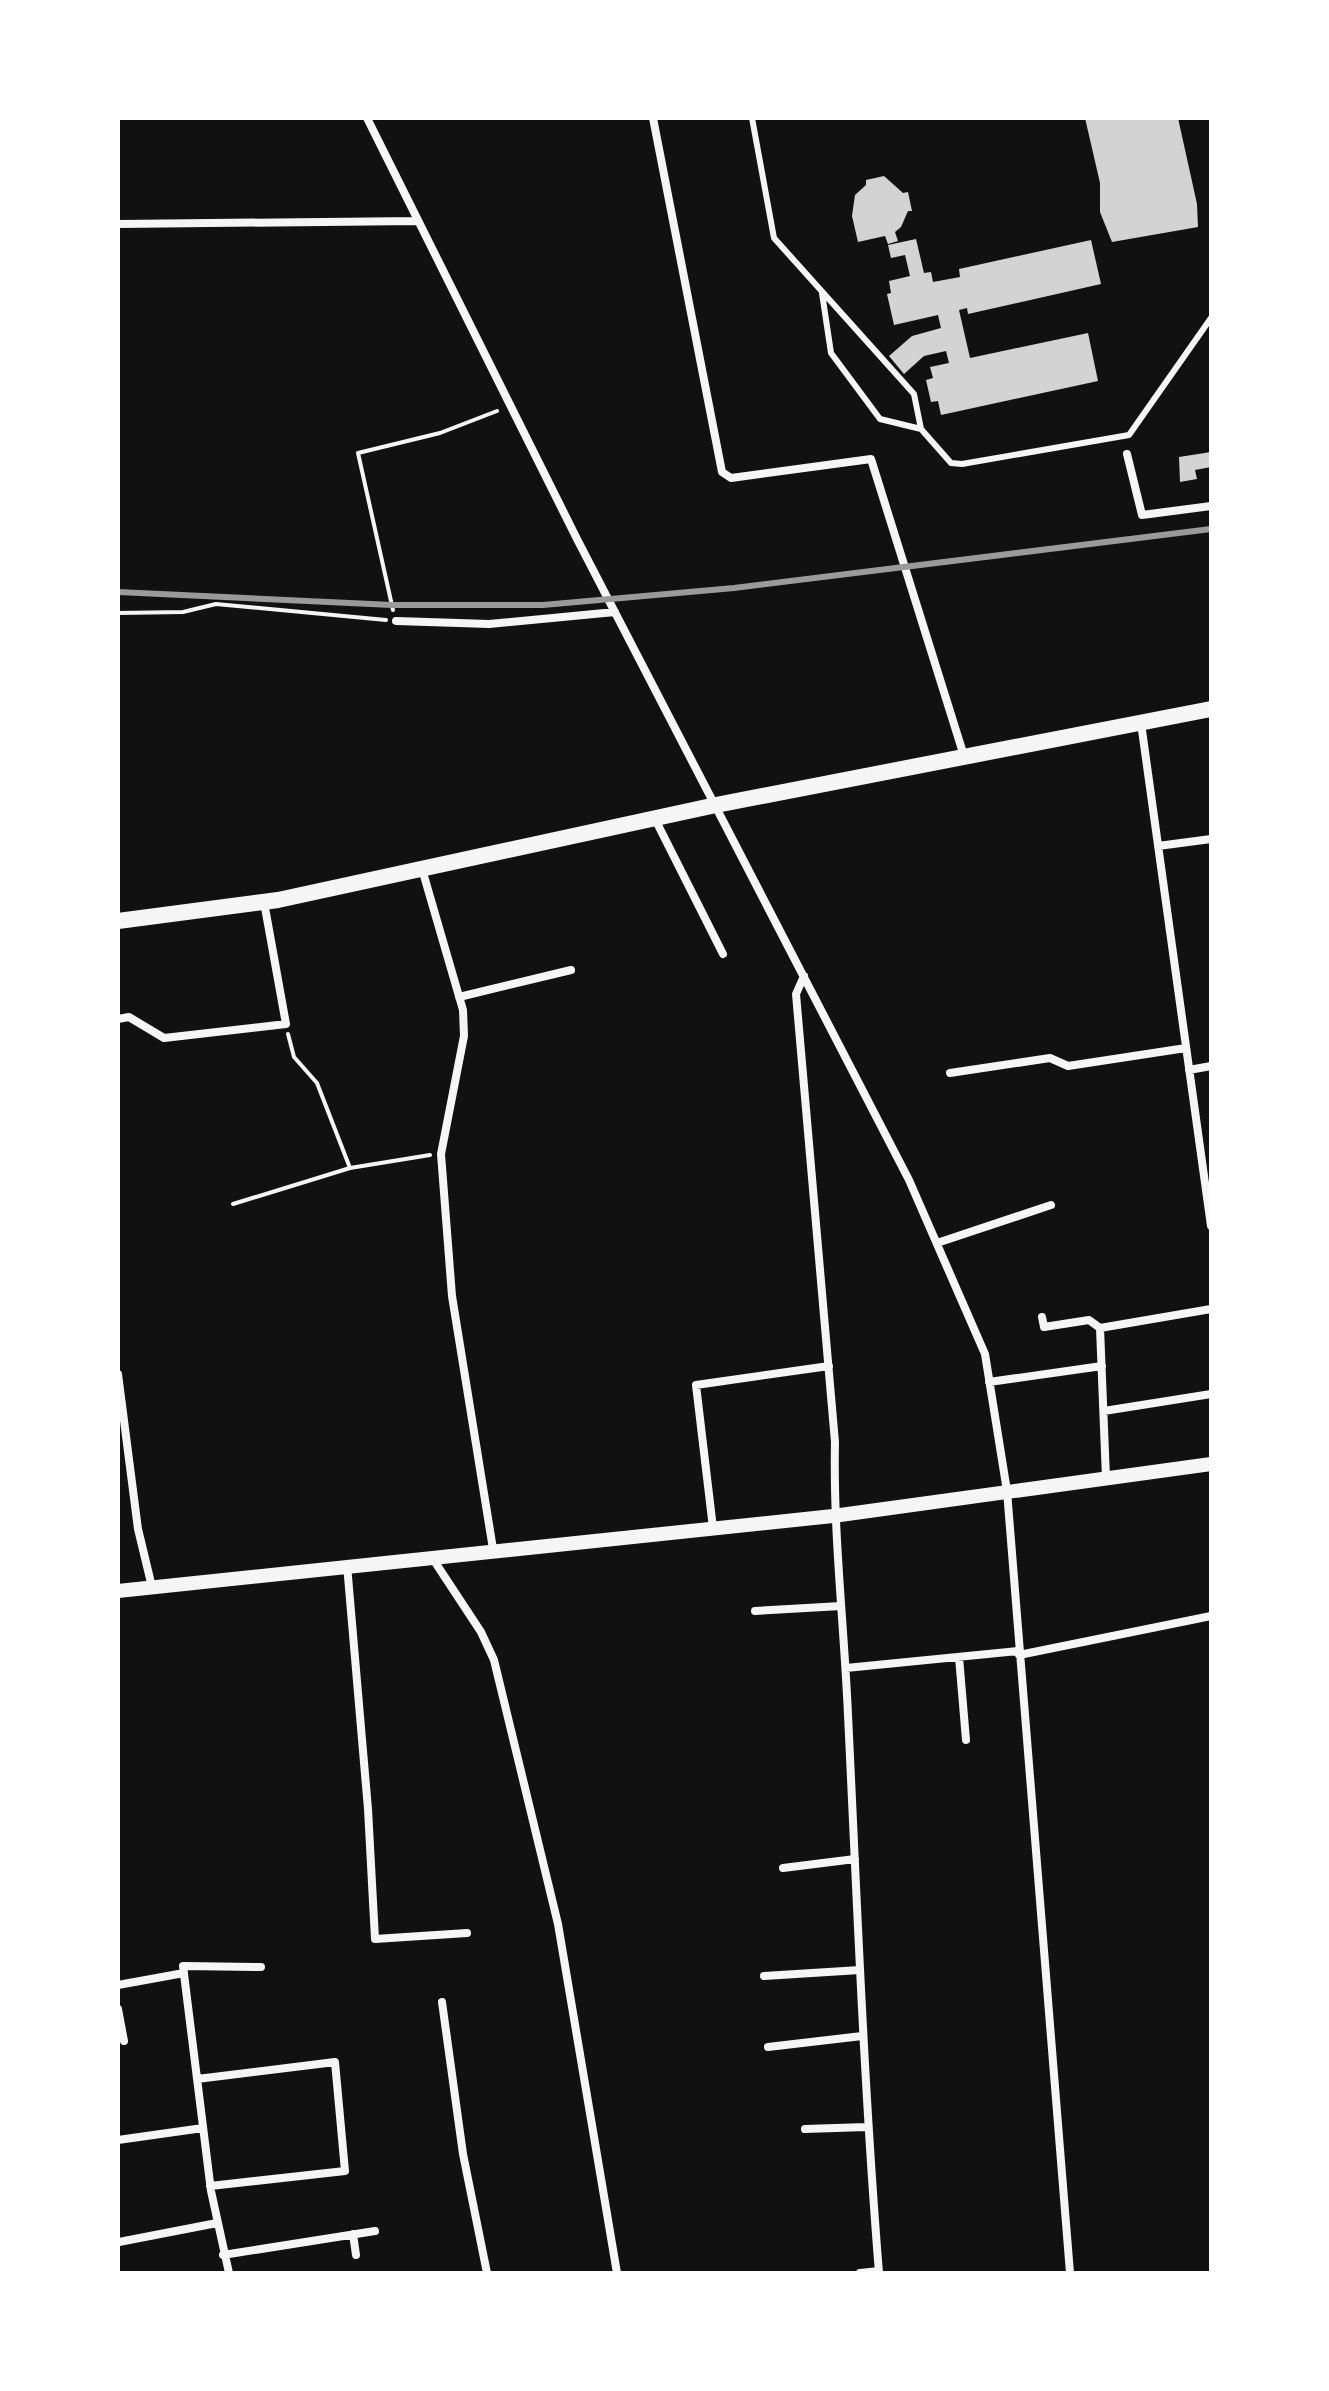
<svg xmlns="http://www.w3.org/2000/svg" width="1329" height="2391" font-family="'Golos Text',sans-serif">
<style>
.building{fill:#d3d3d3}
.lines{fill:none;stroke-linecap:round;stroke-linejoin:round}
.path{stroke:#f5f5f5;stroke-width:4}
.service{stroke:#f5f5f5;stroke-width:6}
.minor{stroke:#f5f5f5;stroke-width:8}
.tertiary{stroke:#f5f5f5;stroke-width:14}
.secondary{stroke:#f5f5f5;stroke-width:16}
.rail{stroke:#9a9a9a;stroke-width:6}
</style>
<rect width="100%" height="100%" fill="#111"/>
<path class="building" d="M1085,118H1178L1197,204L1198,227L1112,242L1100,212V183Z
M884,176L903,193L908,192L912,211H908L901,227L895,232L898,241L888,244L885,236L858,242L852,216L855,195L866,185V180Z
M916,239L924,273L931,272L933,282L960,277L959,269L1091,240L1101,284L968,314L967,308L959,310L970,358L1088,333L1098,381L941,415L938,401L931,402L926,380L933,378L930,367L949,363L946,351L924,356L904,374L889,356L912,336L941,328L938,315L894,325L887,294L891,293L889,281L910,276L905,255L891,258L888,245Z
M1211,452V467L1195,470L1197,479L1180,482L1179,457Z"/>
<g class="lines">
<path class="path" d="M393,610L358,453L440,433L497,411
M118,613L183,612L216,604L386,620
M288,1034L294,1057L317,1083L350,1168
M233,1204L350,1168L430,1155"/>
<path class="service" d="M752,118L774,238L914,394L921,429L951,463L962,464L1129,435L1211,318
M822,293L831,353L880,419L921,429"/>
<path class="minor" d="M367,118L577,539L909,1180L985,1354L1007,1491L1070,2273
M653,118L722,472L731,478L871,459L964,756
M118,224L416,221
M1127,454L1142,515L1211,506
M396,621L489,624L615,612
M1141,723L1211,1226
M655,819L723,954
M1158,846L1211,839
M422,869L463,1010L464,1036L441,1154L452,1296L493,1549
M804,976L796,994L835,1442C833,1533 844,1623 848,1715C857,1901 864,2087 879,2273
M459,997L571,970
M118,1019L129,1017L164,1038L286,1024L264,902
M1189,1070L1211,1066
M950,1073L1050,1058L1068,1066L1186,1048
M937,1243L1051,1205
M1042,1317L1044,1327L1089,1320L1100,1328
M118,1374L138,1529L152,1587
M989,1382L1102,1366
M1104,1411L1211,1394
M1106,1478L1100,1328L1211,1309
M713,1528L696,1385L829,1366
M431,1556L481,1632L494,1660L558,1924L617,2273
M347,1565L368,1809L375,1939L467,1933
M755,1611L841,1606
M1019,1655L1211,1616
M959,1657L966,1740
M846,1668L1019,1651
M783,1868L855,1859
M764,1976L860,1970
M118,1985L184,1973
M442,2002L463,2154L487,2273
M118,2009L124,2041
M768,2047L862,2036
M197,2079L335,2062L345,2171L210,2186
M805,2129L866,2127
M118,2140L203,2128
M353,2234L356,2255
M119,2242L217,2223
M223,2255L375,2231
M229,2273L211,2191L183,1966L261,1967
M860,2273L879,2271"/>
<path class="tertiary" d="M118,1591L833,1516L1211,1464"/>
<path class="secondary" d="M118,921L278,900L716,805L1211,709"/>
<path class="rail" d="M118,592L392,605H543L734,588L1211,529"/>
</g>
<rect width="1329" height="2391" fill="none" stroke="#ffffff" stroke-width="240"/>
</svg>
